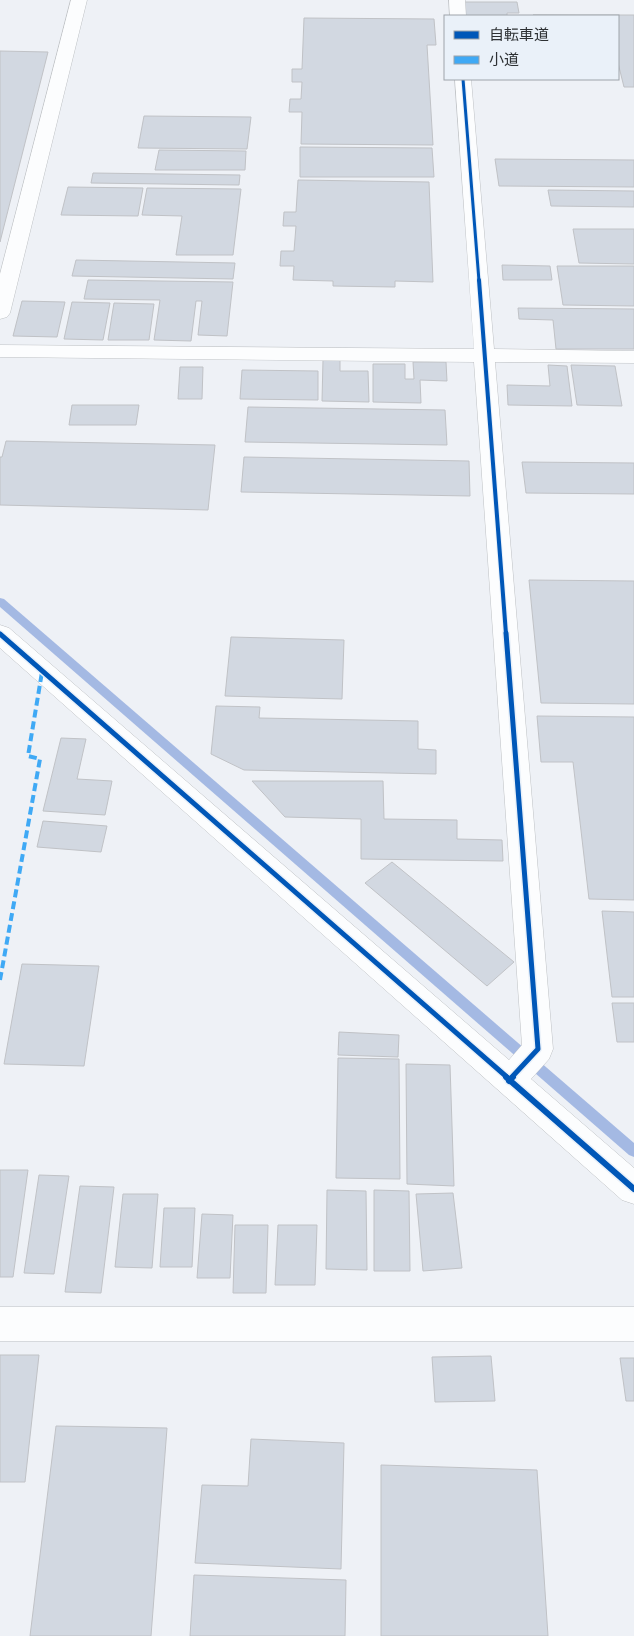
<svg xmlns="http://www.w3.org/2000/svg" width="634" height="1636" font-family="Mulish,'Noto Sans JP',sans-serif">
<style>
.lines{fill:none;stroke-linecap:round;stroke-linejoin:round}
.stream{fill:#a4b9e3;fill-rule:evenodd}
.building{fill:#d2d8e1;stroke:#c0c2c6}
.minor-casing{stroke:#bec1c4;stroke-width:1}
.minor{fill:#fcfdfe;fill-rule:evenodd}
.quiet{stroke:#3fa9f5;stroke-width:4;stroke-dasharray:8 4;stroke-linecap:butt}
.cycleway-far3-casing{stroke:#eaf1f9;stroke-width:5}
.cycleway-far2-casing{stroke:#eaf1f9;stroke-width:6}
.cycleway-far1-casing{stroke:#eaf1f9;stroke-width:8}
.cycleway-casing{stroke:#eaf1f9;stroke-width:9}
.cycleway-far3{stroke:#0057b8;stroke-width:3}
.cycleway-far2{stroke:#0057b8;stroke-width:4}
.cycleway-far1{stroke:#0057b8;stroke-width:5}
.cycleway{stroke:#0057b8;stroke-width:6}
</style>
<rect width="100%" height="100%" fill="#eef1f6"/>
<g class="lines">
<path class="stream" d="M0,598L4,599L634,1143V1157L629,1155L0,607Z"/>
</g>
<path class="building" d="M463,2H517L519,13H507V16H464Z
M533,15H634V87H624L618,63V16Z
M304,18L434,19L436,45H427L433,145L301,144L302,112H289L290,99H301L302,82H292V69H302Z
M0,51L48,52L0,242Z
M144,116L251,117L247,149L138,148Z
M300,147L432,148L434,177H300Z
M159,150L246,151L245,170H155Z
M495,159L634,160V187L499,186Z
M93,173L240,175L239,185L91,183Z
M298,180L429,182L433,282L395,281V287L333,286V281L293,280L294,266H280L281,251H294L296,226H283L284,212H296Z
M68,187L143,188L138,216L61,215Z
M147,188L241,189L233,255H176L182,216L142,215Z
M548,190L634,191V207L551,206Z
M573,229H634V264L579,263Z
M76,260L235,263L233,279L72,276Z
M502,265L550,266L552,280H503Z
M557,266H634V306L563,305Z
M88,280L233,282L227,336L198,335L202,301H196L191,341L154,340L160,300L84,299Z
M22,301L65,302L57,337L13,336Z
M72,302L110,303L103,340L64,339Z
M114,303L154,304L149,340H108Z
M518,308L634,309V349H556L553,320L519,319Z
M323,360H340V371H368L369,402L322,401Z
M413,362H446L447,381L420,380L421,403L373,402V364H405V379H414Z
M548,365L567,366L572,406L508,405L507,385L550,386Z
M571,365L615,366L622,406L577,405Z
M180,367H203L202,399H178Z
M242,370L318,371V400L240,399Z
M72,405H139L136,425H69Z
M248,407L445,410L447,445L245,442Z
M6,441L215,445L208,510L0,505V457H2Z
M244,457L469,461L470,496L241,492Z
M522,462L634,463V494L526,493Z
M529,580L634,581V704L541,703Z
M231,637L344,640L342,699L225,696Z
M216,706L260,707L259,718L418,721V749L436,750V774L244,770L211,754Z
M537,716L634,717V900L589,899L573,762H541Z
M61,738L86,739L77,779L112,781L105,815L43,811Z
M252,781H383L384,819L457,820V839L502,840L503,861L361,859V819L285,817Z
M43,821L107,826L101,852L37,847Z
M392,862L514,962L487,986L365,883Z
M602,911L634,912V997H612Z
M22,964L99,966L84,1066L4,1064Z
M612,1003H634V1042H617Z
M339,1032L399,1035L398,1057L338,1055Z
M338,1058L399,1059L400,1179L336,1178Z
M406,1064L450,1065L454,1186L407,1184Z
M0,1170H28L13,1277H0Z
M39,1175L69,1176L54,1274L24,1273Z
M80,1186L114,1187L101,1293L65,1292Z
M327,1190L366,1191L367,1270L326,1269Z
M374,1190L409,1191L410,1271H374Z
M453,1193L462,1268L423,1271L416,1194Z
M123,1194H158L152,1268L115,1267Z
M164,1208H195L192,1267H160Z
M202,1214L233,1215L230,1278H197Z
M235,1225H268L266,1293H233Z
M278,1225H317L315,1285H275Z
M0,1355H39L25,1482H0Z
M491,1356L495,1401L435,1402L432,1357Z
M620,1358H634V1401H626Z
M56,1426L167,1428L151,1636H30Z
M251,1439L344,1443L341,1569L195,1563L202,1485L248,1486Z
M381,1465L537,1470L548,1636H381Z
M194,1575L346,1580L345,1636H190Z"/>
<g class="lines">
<defs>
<path id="minor" d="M71,0H87L10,313L7,317L0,319V274Z
M449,0H465L466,16H450Z
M455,79H471L494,349L634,351V363L495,362L553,1049L549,1059L531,1079L634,1168V1204L622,1200L0,648V625L9,628L509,1060L522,1045L474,362L0,357V345L474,349Z
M0,1307H634V1341H0Z"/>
</defs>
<use href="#minor" class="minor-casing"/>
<use href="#minor" class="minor"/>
<path class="quiet" d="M0,980L40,759L28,756L42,672"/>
<defs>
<path id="cycleway-far3" d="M463,79L479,281"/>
<path id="cycleway-far2" d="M479,280L506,634"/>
<path id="cycleway-far1" d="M506,633L538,1049L511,1078
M0,634L508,1078"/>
<path id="cycleway" d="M506,1077L634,1189
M509,1081L513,1077"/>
</defs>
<use href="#cycleway-far3" class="cycleway-far3-casing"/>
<use href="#cycleway-far2" class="cycleway-far2-casing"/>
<use href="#cycleway-far1" class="cycleway-far1-casing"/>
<use href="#cycleway" class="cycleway-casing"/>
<use href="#cycleway-far3" class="cycleway-far3"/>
<use href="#cycleway-far2" class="cycleway-far2"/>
<use href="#cycleway-far1" class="cycleway-far1"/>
<use href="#cycleway" class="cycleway"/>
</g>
<rect x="444" y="15" width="175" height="65" fill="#eaf1f9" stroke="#9ea4aa"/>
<rect x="454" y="31" width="25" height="8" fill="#0057b8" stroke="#9ea4aa"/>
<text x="489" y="40" font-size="15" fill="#2d3033">自転車道</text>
<rect x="454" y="56" width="25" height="8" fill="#3fa9f5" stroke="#9ea4aa"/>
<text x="489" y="65" font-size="15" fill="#2d3033">小道</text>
</svg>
